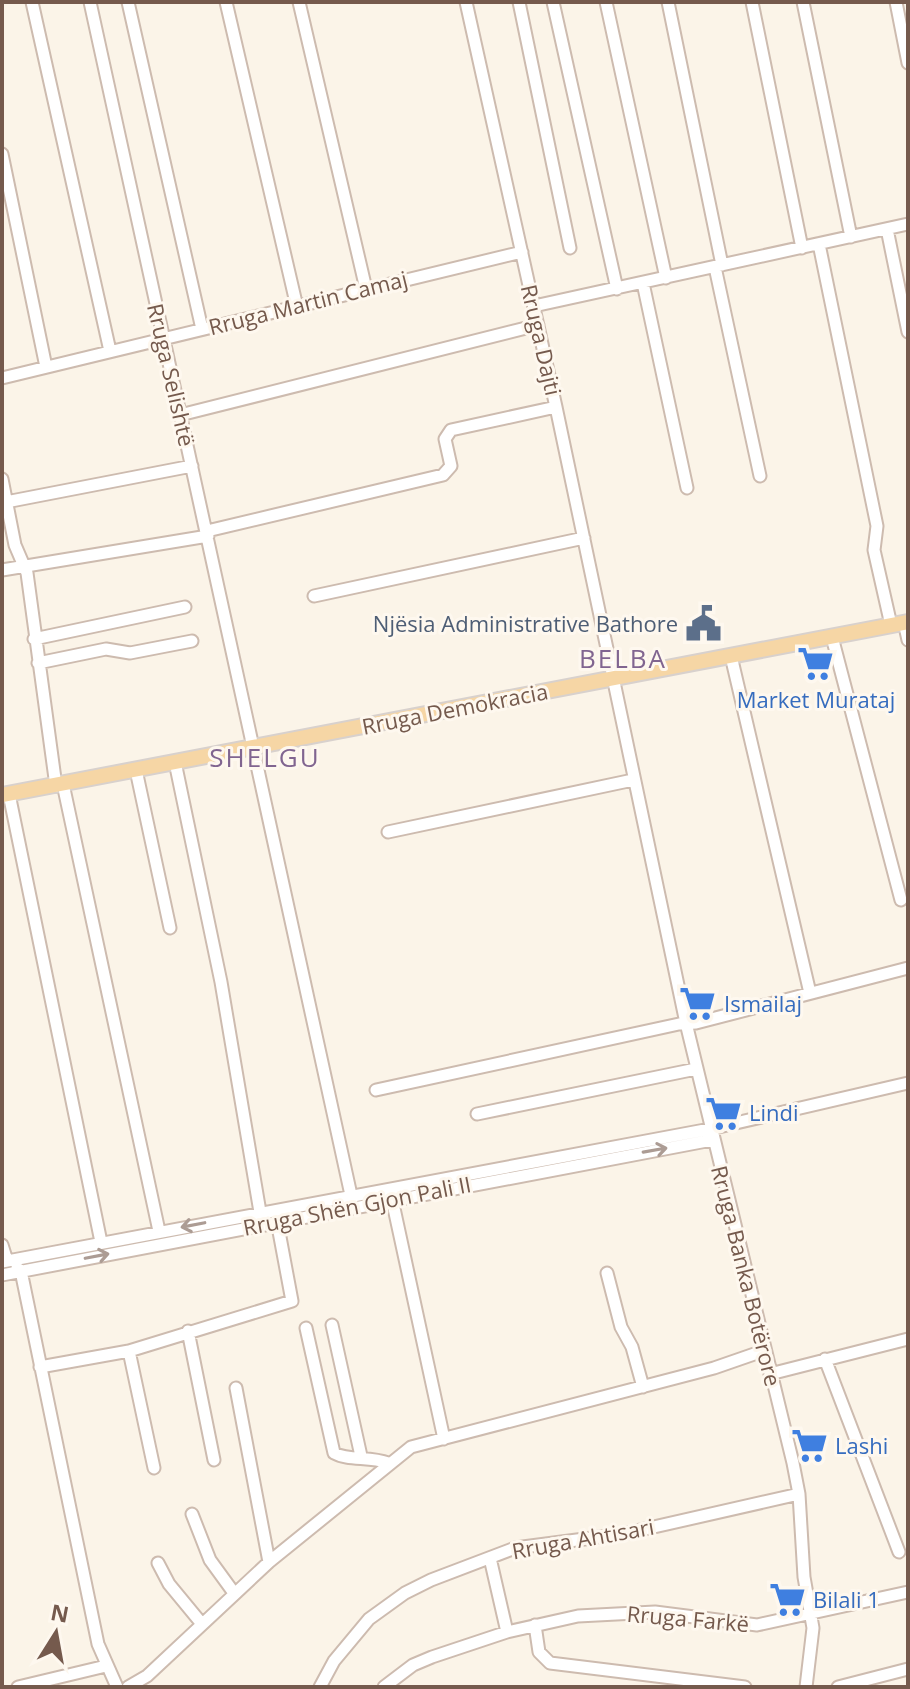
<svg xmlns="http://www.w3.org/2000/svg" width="910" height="1689" font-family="'Open Sans',sans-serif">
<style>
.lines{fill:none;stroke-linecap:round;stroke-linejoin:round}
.minor-casing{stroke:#cdbbaf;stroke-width:15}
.major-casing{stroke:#d8d1cd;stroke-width:18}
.minor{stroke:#fff;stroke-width:11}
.major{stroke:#f6d6a5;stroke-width:14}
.oneway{stroke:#ac9c94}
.labels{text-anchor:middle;stroke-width:6;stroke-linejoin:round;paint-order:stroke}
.street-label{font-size:22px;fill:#755a4d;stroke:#fef8ef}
.service-label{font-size:22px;fill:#4e5e75;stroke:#fef8ef;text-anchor:end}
.shop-label{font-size:22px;fill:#366cbe;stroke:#fef8ef;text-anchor:start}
.quarter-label{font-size:26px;letter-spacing:2px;fill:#816590;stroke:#fef8ef}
</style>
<rect width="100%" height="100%" fill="#fbf4e8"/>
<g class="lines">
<defs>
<path id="minor" d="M32,2L110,351
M90,2L351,1195
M128,2L202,329
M226,2L297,307
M299,2L366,289
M466,2L556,407L686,1023L793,1463L799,1494L804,1577L813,1628L806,1687
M519,2L570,248
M553,2L617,289
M606,2L666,278
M668,2L722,265
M752,2L802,248
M803,2L851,237
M896,2L908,63
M2,154L46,367
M887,229L908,332
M819,244L877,526L874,550L891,625
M715,267L760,476
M643,283L687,488
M534,306L908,224
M2,378L522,252
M180,415L538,325
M2,479L15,545L27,573L56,786
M6,502L192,466
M207,531L443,475L451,466L445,439L451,430L556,407
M2,570L208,536
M314,596L584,538
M904,622L908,640
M832,637L901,900
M34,639L185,607
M731,656L810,993
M38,663L106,649L130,653L192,641
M175,762L221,982L260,1212
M136,770L170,928
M63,784L159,1231
M9,794L101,1242
M388,832L633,780
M376,1090L679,1024L696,1023L908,968
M477,1114L696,1069
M392,1199L444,1439
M2,1245L7,1261
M2,1262L710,1129L908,1083
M17,1268L21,1271L98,1644L117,1687
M607,1273L621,1327L632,1347L643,1387
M2,1275L712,1140
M332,1325L361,1456
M306,1328L334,1453C348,1461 370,1456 388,1463
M188,1331L214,1460
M129,1351L154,1468
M825,1359L899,1552
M40,1367L129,1351L292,1301L277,1221
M770,1374L908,1339
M236,1388L269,1562
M192,1514L210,1560L234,1593
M490,1558L507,1632
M158,1563L169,1584L202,1624
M535,1625L539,1652L550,1663L745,1687
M18,1687L106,1666
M128,1687L147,1676L269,1562L411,1447L714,1368L763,1351
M320,1687L334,1661L369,1619L405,1593L431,1580L515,1548L623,1534L799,1494
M384,1687L413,1665L432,1657L507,1632L578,1616L655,1612L757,1625L908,1592
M838,1687L908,1669"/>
<path id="major" d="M2,795L908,622"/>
</defs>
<use href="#minor" class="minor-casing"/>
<use href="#major" class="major-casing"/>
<use href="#minor" class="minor"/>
<use href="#major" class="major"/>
</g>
<defs><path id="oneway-shaft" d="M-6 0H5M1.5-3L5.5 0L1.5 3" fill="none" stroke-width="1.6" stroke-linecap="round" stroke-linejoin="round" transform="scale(2)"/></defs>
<g class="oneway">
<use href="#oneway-shaft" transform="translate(655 1150) rotate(-10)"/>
<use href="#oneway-shaft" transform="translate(193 1225) rotate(169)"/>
<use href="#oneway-shaft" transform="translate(97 1256) rotate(-11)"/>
</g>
<defs>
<symbol id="civic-bare" viewBox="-9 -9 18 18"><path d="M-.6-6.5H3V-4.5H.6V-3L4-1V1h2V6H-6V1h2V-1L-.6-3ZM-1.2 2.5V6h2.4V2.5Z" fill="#5c6f8a" stroke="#fef8ef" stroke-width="2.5" paint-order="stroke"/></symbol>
<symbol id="supermarket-bare" viewBox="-9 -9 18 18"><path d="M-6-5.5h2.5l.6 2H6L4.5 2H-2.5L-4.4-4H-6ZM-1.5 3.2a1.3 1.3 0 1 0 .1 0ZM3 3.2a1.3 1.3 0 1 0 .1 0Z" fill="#3f7fe0" stroke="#fef8ef" stroke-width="2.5" paint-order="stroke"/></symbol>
</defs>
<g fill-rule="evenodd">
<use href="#civic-bare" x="678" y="598" width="51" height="51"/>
<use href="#supermarket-bare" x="790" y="638" width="51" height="51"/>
<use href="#supermarket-bare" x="672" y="978" width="51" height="51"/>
<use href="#supermarket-bare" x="698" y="1088" width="51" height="51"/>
<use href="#supermarket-bare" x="784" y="1420" width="51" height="51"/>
<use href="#supermarket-bare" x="762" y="1574" width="51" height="51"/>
</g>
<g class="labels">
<g class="street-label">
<text transform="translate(308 303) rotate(-14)" y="8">Rruga Martin Camaj</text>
<text transform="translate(541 340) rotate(77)" y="8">Rruga Dajti</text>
<text transform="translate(171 375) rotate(77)" y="8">Rruga Selishtë</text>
<text transform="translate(455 709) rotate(-11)" y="8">Rruga Demokracia</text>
<text transform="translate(357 1206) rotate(-11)" y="8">Rruga Shën Gjon Pali II</text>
<text transform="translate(746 1276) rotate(76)" y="8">Rruga Banka Botërore</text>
<text transform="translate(583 1539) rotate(-10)" y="8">Rruga Ahtisari</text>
<text transform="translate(688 1619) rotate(5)" y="8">Rruga Farkë</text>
</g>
<g class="service-label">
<text x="678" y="632">Njësia Administrative Bathore</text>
</g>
<g class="shop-label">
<text x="816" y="708" text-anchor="middle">Market Murataj</text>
<text x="724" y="1012">Ismailaj</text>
<text x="749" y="1121">Lindi</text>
<text x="835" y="1454">Lashi</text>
<text x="813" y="1608">Bilali 1</text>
</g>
<g class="quarter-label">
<text x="623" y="668">BELBA</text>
<text x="265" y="767">SHELGU</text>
</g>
</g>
<rect width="910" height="1689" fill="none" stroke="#755a4d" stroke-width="8"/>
<g transform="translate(56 1633) rotate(11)" stroke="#fef8ef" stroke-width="6" paint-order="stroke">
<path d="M0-6L14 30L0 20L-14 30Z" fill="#755a4d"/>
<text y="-12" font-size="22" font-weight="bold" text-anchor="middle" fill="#755a4d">N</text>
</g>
</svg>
